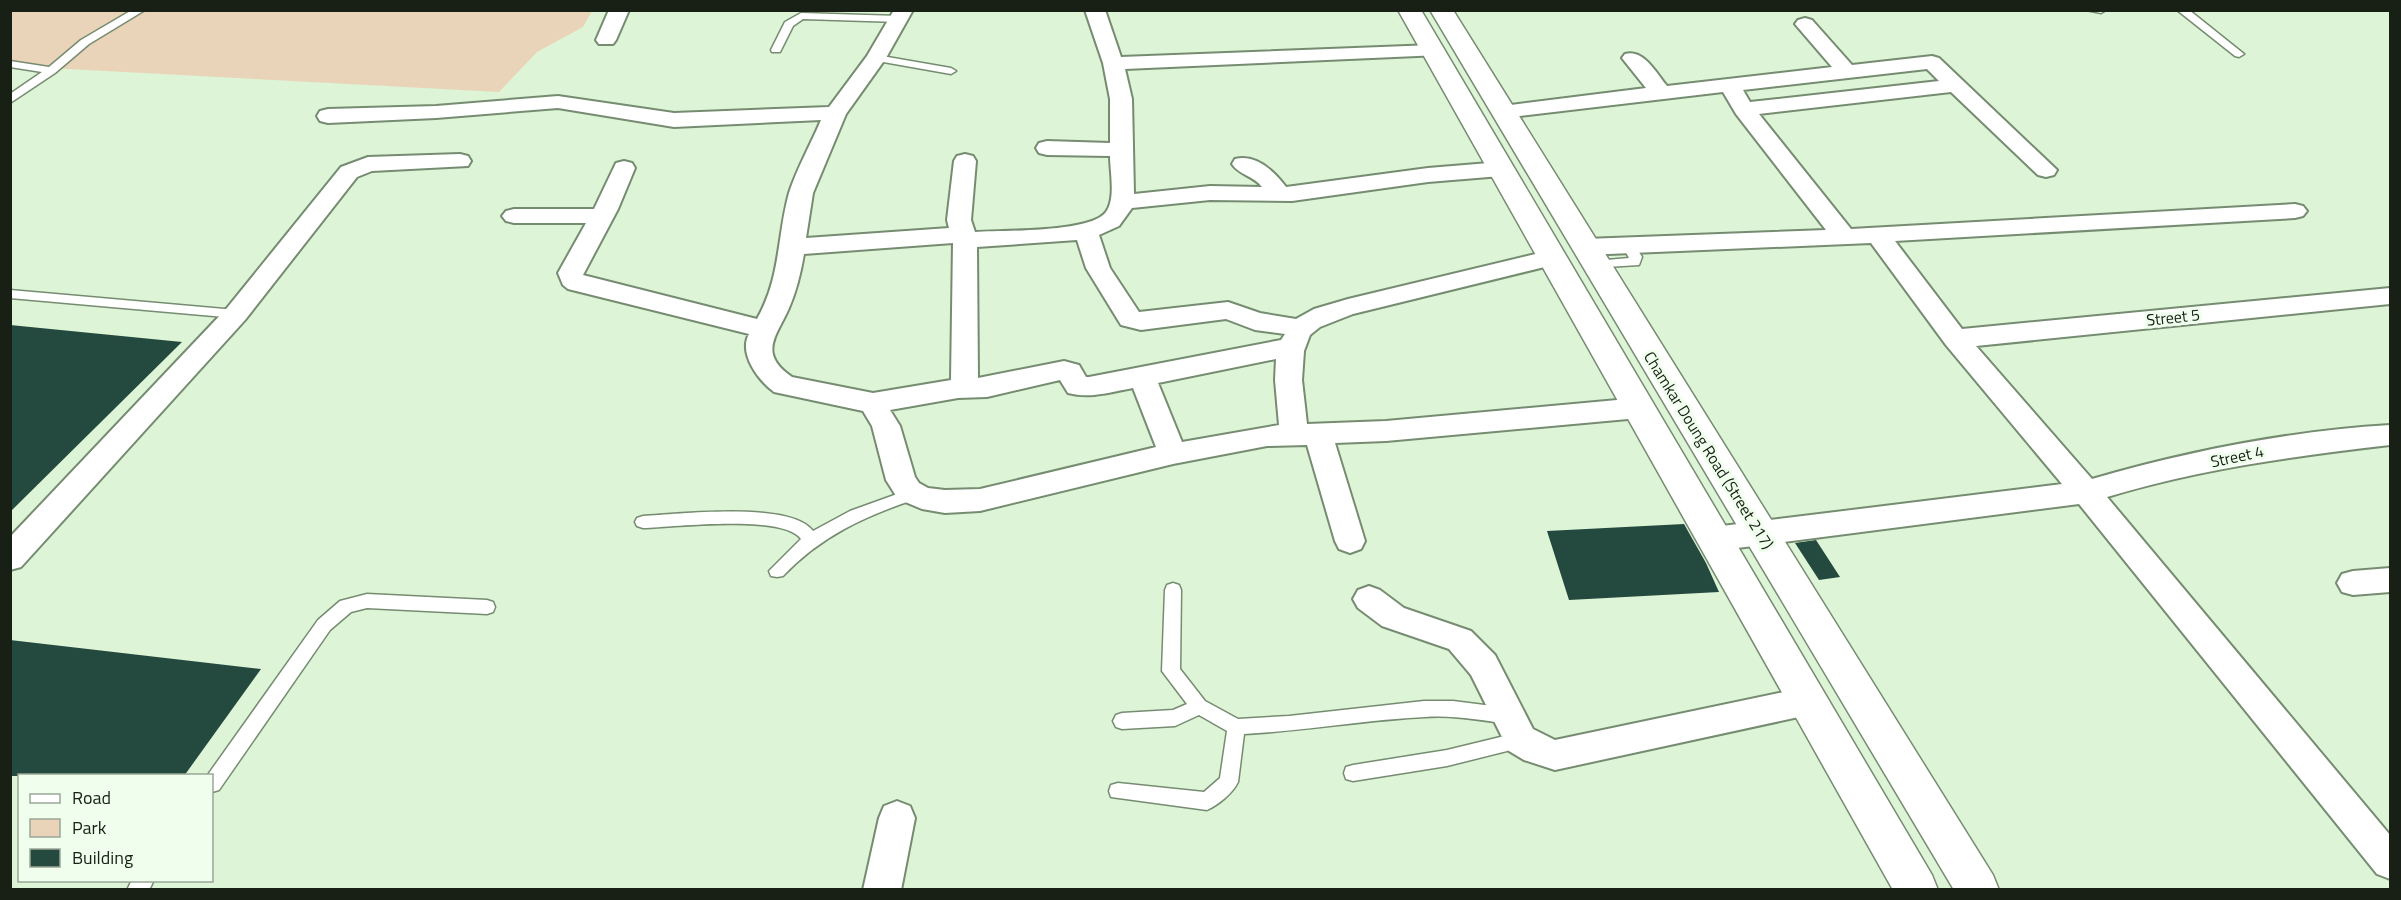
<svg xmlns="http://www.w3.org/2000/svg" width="2401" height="900" font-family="'Titillium Web',sans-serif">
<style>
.green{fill:#ead4b9}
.building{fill:#24493e}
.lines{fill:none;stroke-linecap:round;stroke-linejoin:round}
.service-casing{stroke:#768c71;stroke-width:3}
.minor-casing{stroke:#768c71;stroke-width:4}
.primary-casing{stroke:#768c71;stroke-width:3}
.service{fill:#fff;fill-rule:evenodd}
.minor{fill:#fff;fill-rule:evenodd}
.primary{fill:#fff;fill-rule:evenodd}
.labels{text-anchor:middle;stroke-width:6;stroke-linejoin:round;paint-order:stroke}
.street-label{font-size:16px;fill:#182016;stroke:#f0ffed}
</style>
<rect width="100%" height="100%" fill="#ddf4d7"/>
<path class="green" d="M10,11H592L583,27L537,52L499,92L11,66Z"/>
<path class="building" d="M10,325L182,342L10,512Z
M1684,524L1706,563L1719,592L1569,600L1547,531Z
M1816,540L1840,577L1819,580L1795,543Z
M10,640L261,669L184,776H10Z"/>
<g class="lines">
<defs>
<path id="service" d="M132,10H145L89,44L55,73L10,103V94L42,72L10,67V61L49,67L81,40Z
M2086,10H2106L2101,13Z
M2177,10H2189L2244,54L2239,57L2235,56Z
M801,13L899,16L904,19L899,22L803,19L793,26L780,52H772L771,50L785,22Z
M876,55L951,68L956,71L951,74L872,60L871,58Z
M1628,241L1633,242L1642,257L1639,265L1590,268L1588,265L1595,261L1629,258L1622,245Z
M10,290L236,310L243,314L236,318L10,298Z
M911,489L916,491L919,495L916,499C865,516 821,536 783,576L777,577L771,576L769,571L801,539C783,514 674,527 643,528L637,526L635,522L637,518L643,516C679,514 791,501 813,531L850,511Z
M1173,583L1179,585L1181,590L1180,669L1205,701L1238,719L1289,716L1424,701H1453L1508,708L1514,711L1517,716L1514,721L1508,724C1480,720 1453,715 1425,717C1364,720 1304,731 1244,734L1238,782C1233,793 1218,805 1207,810L1111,797L1109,791L1111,785L1118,783L1204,792L1220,778L1227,731L1199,715L1175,726L1122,729L1116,727L1113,721L1116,715L1122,713L1173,710L1187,704L1162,671L1165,590L1167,585Z
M367,594L487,600L493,602L495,607L493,612L487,614L367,608L351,612L330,630L219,790L212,792V776H207L318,620L340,601Z
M1521,732L1527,734L1530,740L1527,746L1447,766L1353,781L1346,779L1344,773L1346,767L1353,765L1447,750Z
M132,880H154L149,890H127Z"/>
<path id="minor" d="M609,10H629L616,40L613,44H599L596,40Z
M894,10H913L886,58L846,114L813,193L806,238L949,228L947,220L954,161L957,156L965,154L973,156L976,161L971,220L975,232C1001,230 1091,233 1106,212C1116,199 1110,171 1110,156L1047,155L1039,153L1036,148L1039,143L1047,141L1110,143V99L1103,63L1085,10H1105L1121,57L1433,45L1440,47L1443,51L1440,55L1125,69L1132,99L1134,194L1210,186L1262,187C1254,176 1239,175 1232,164L1235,159C1256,154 1274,171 1286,187L1428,168L1501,162L1509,164L1512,169L1509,174L1501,176L1428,182L1292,201L1210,200L1132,208L1119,226L1099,235L1110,268L1139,312L1228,302L1260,313L1296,319L1314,309L1348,299L1552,250L1561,253L1564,258L1561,263L1353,314L1320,327L1310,335L1304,351L1302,380L1307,424L1386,421L1639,398L1649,401L1653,408L1649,415L1639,418L1386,441L1335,443L1365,541L1361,549L1350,553L1339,549L1335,541L1307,445L1267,446L1173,464L980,511L945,513L922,509L898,499L886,480L872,426L863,411L774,392C759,381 738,354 749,334L568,289L563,285L558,273L586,223H514L506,221L502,216L506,211L514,209H594L616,163L624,161L632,163L635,168L618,209L583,275L757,319C781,277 777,236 789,193C797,168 811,144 821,120L674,127L558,108L436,118L328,123L320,121L317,116L320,111L328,109L436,106L558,96L674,113L829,107L867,56ZM1077,240L1086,268L1121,325L1141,330L1226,319L1255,330L1285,334L1281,340L1089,377H1086L1079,365L1064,361L978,378L977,247ZM953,243L951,380L873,393L792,377C757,353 777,336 789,308C796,292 801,272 804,254ZM1276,359L1275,380L1279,425L1182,442L1158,383ZM1060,380L1068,393C1090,399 1111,392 1133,388L1156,447L980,489L945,490L928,488L919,483L915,477L900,426L890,410L958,398L987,397Z
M1805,18L1812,20L1852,65L1932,56L1939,58L2057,170L2054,175L2046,177L2038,175L1951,92L1759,114L1851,229L2295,204L2303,206L2307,211L2303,216L2295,218L1895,241L1962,329L2390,288V304L1976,346L2092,479C2188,451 2290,431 2390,425V445C2295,456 2199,469 2107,497L2390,835V879L2377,874L2079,504L1714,551L1703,547L1699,539L1703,531L1714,527L2062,484L1946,345L1871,243L1585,255L1576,252L1573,247L1576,242L1585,239L1826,230L1736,114L1723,92L1503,118L1495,117L1492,112L1495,107L1503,106L1646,88L1622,58L1625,54C1644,49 1656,73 1667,86L1832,67L1795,24L1798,20ZM1927,69L1939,81L1750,102L1743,90Z
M460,154L468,156L471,161L468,166L372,171L357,177L245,320L21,567L10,570V537L227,308L341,167L368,157Z
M2390,568V592L2353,595L2342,592L2337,583L2342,574L2353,571Z
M1369,586L1380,590L1404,608L1471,631L1495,655L1533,729L1555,740L1808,687L1820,691L1825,701L1820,711L1808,715L1555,770L1524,760L1509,751L1471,675L1449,649L1382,626L1358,608L1353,599L1358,590Z
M897,801L910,806L915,818L901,890H863L879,818L884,806Z"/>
<path id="primary" d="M1398,10H1421L1932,875L1938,890H1893Z
M1430,10H1453L1993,875L1999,890H1954Z"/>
</defs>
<use href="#service" class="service-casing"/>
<use href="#minor" class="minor-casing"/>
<use href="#primary" class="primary-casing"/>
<use href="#service" class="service"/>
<use href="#minor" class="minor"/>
<use href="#primary" class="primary"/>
</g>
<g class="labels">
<g class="street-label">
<text transform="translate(2173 317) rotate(-6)" y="6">Street 5</text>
<text transform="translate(1709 450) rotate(58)" y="6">Chamkar Doung Road (Street 217)</text>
<text transform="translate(2237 456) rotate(-12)" y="6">Street 4</text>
</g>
</g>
<rect width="2401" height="900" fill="none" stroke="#182016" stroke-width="24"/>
<rect x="18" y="774" width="195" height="108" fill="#f0ffed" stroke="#9aa697" stroke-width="1.5"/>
<rect x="30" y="794" width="30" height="9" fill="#ffffff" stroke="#9aa697" stroke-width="1.5"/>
<text x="72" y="804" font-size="18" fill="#182016">Road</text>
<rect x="30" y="819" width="30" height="18" fill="#ead4b9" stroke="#9aa697" stroke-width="1.5"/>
<text x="72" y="834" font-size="18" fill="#182016">Park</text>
<rect x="30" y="849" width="30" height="18" fill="#24493e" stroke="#9aa697" stroke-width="1.5"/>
<text x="72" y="864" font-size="18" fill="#182016">Building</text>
</svg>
